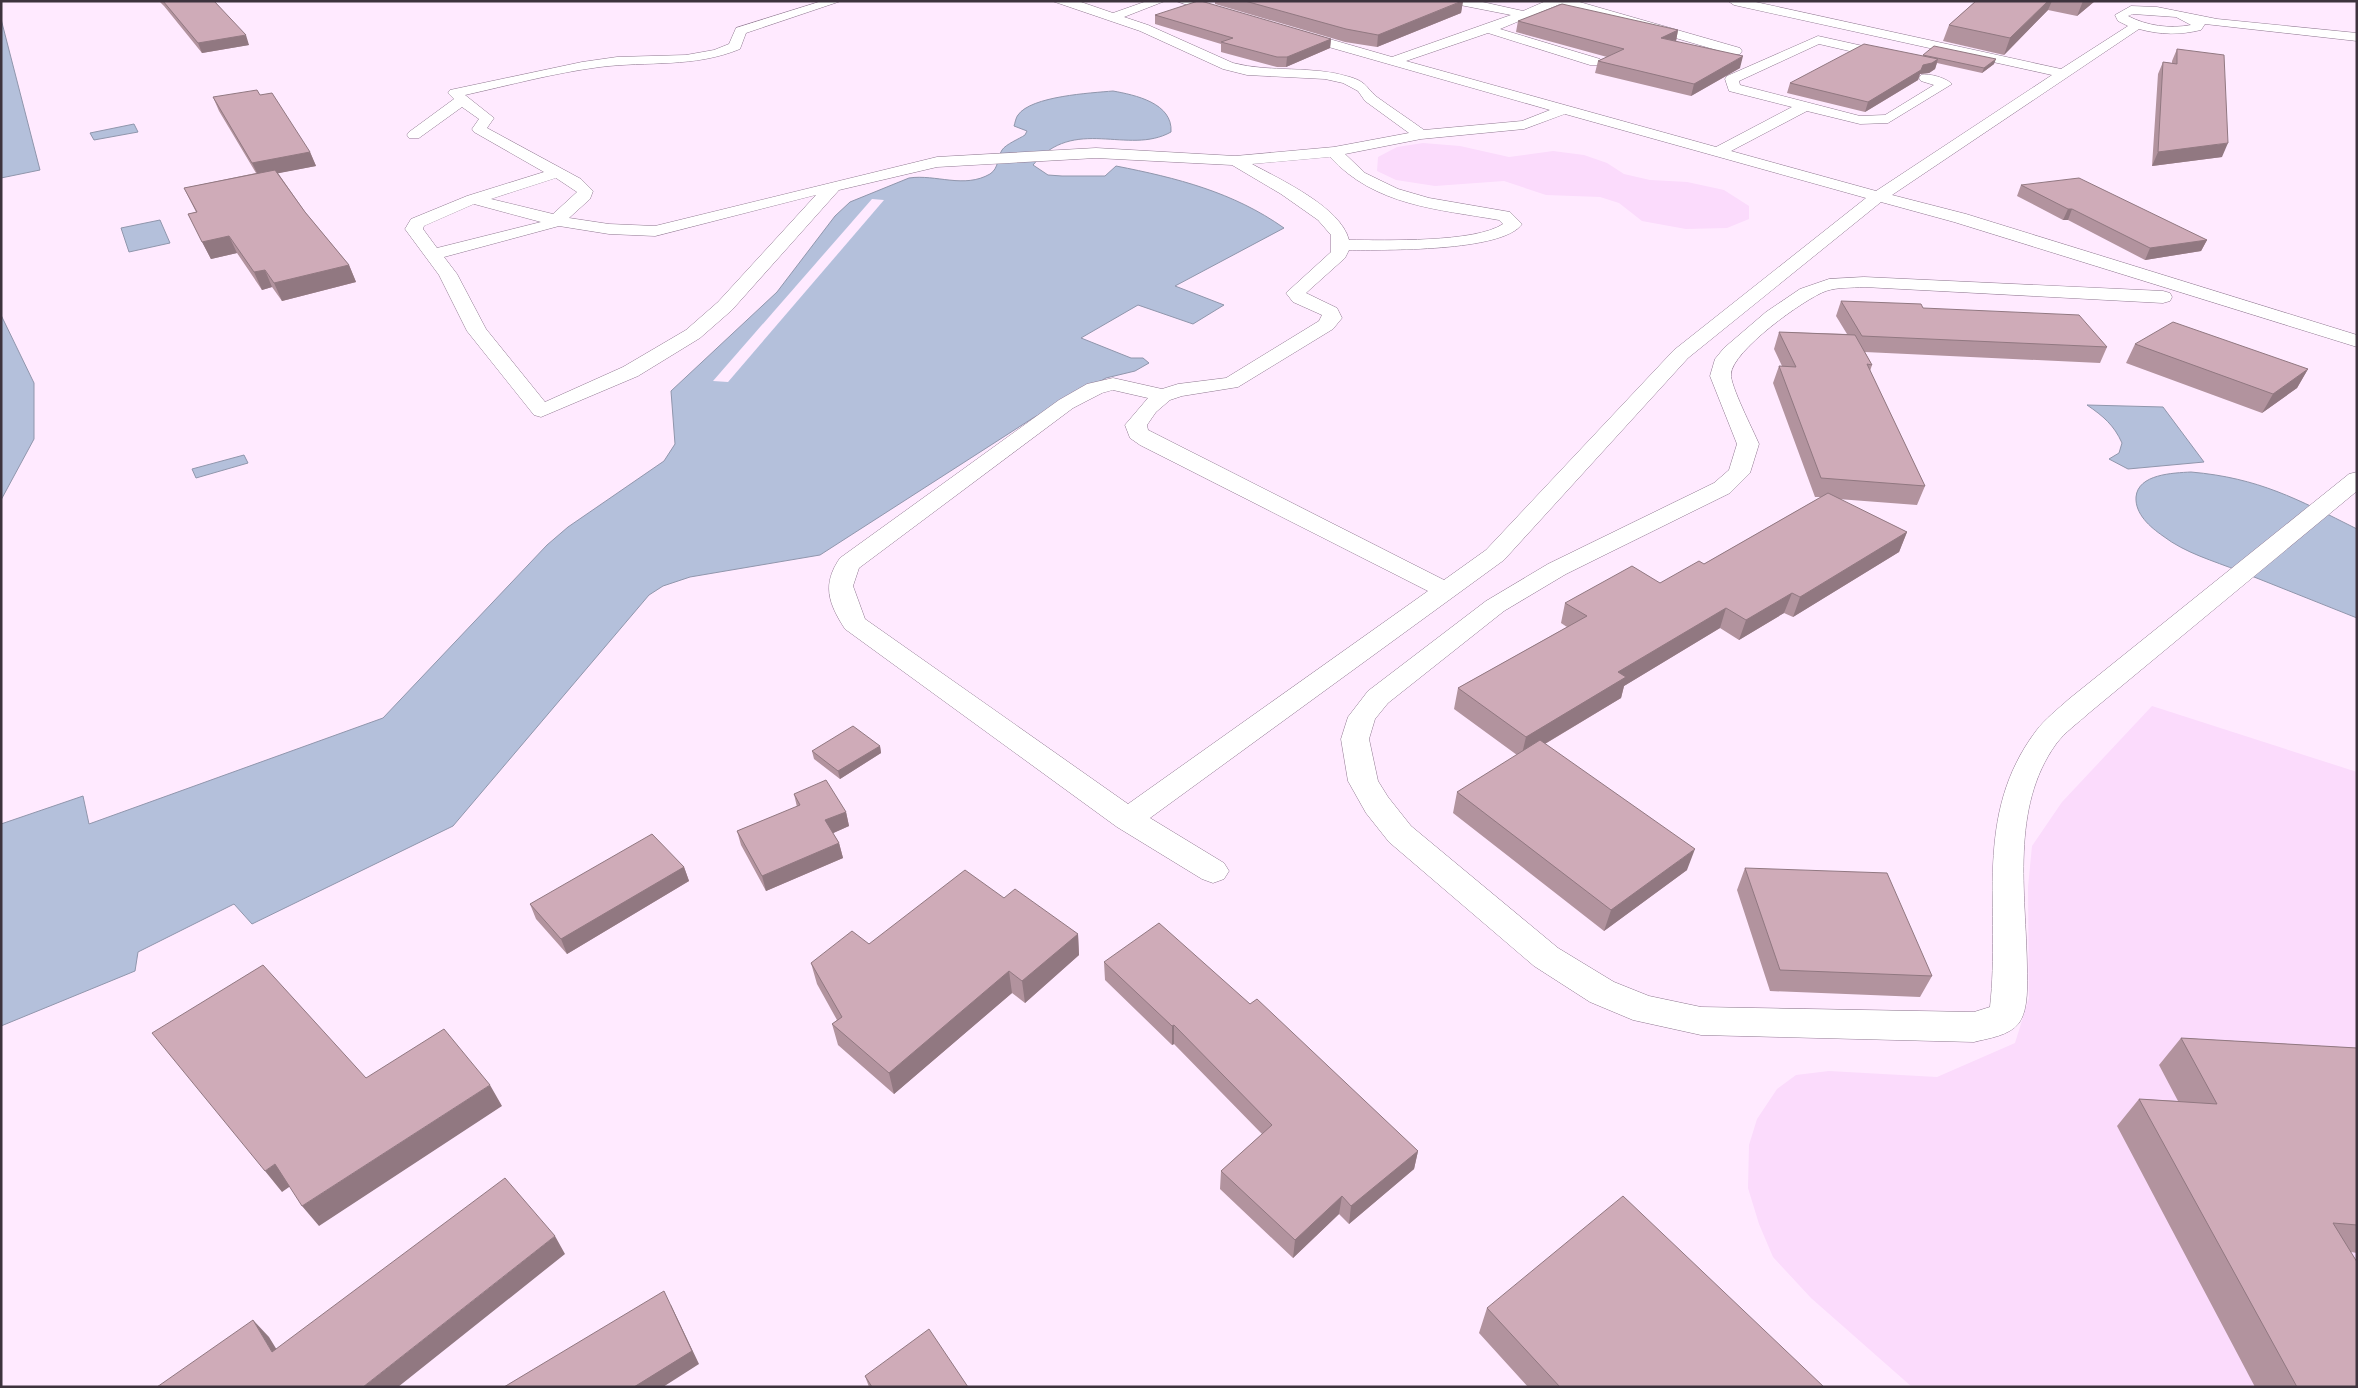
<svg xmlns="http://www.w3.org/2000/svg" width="2358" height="1388" font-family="Cabin,sans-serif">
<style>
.built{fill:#fbdbfc}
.water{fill:#b4c0db;stroke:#9096ac}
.pier{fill:#ffeaff}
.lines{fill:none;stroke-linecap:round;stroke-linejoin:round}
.minor-casing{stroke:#8f7890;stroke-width:1}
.minor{fill:#fff;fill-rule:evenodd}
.wall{fill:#b2939e}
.shaded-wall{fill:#917881}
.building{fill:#cfabb8;stroke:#917881}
</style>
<rect width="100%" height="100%" fill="#ffeaff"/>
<path class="built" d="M1423,143L1460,146L1509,157L1553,151L1584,155L1607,163L1624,174L1650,180L1687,182L1724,190L1749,206V219L1727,228L1686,229L1642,221L1619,203L1600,197L1546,195L1504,181L1435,186L1396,180L1377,171L1378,157L1397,147Z
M2152,706L2357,772V1387H1912L1811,1298L1773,1257L1759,1224L1748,1188L1749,1145L1757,1119L1777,1089L1796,1075L1829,1071L1937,1077L2015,1043L2029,998L2028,887L2032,846L2062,802Z"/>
<path class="water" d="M1,19L40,170L1,178Z
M1113,91C1135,95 1173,103 1171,132C1128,156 1074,115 1033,165L1048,175L1062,176H1105L1116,166C1177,178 1233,192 1284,228L1175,286L1224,305L1193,324L1138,305L1081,338L1131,358H1143L1149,363L1135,371L1106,378L1033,418L820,555L690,577L663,586L649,595L453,826L252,924L234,904L138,952L135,971L1,1026V824L83,796L89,824L383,718L547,545L568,527L664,461L675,444L671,391L777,292L835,216L850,202L909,178C936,174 964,189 990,174C999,168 997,158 1002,150C1006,144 1019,139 1025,135L1027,131L1014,126C1015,123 1016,117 1018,115C1031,96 1091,93 1113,91Z
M134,124L138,132L94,140L90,133Z
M160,220L170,243L129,252L121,228Z
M1,315L34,383V439L1,500Z
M2087,405L2163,407L2204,462L2128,469L2109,459L2119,453L2122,443C2114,425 2103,416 2087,405Z
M244,455L248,463L196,478L192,469Z
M2191,472C2259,478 2297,499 2357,529V618C2318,602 2278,587 2239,571C2214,561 2185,553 2163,536C2150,527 2135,514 2136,497C2138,474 2173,473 2191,472Z"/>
<path class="pier" d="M872,199L884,200L728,382L713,381Z"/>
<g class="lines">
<defs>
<path id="minor" d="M822,1H841L746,33L740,49C694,68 648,61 600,67C554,73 510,85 465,95L494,118L487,128L581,179L593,191L590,199L569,218L609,224L655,226L937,157L1096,148L1235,156L1334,147L1409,133L1365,101L1358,91L1343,83L1325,79L1247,75L1223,69L1140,31L1052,1H1078L1113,13L1147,1H1165L1124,17L1148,25L1233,63C1271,73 1312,65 1350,77C1367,82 1366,88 1377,97C1392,108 1409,119 1424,130L1522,121L1550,110L1290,36L1288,33L1290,30H1298L1392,57L1511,15L1460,5L1454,1H1478L1523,11L1546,1H1576L1740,48L1742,51L1740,54H1730L1560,4L1500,29L1600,59L1602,62L1600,65H1590L1488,33L1406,61L1716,147L1792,107L1729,91L1725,79L1727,76L1818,36L1863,46L1864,49L1858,53L1819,44L1739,81L1740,85L1860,116L1885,115L1934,85L1921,81L1919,78L1921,75C1930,73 1946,78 1952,84L1888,123L1860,124L1807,111L1731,151L1876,191L2052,75L1734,5L1728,1H1751L2061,69L2128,26L2118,21L2115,15L2131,6L2157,7L2217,19L2357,33V41L2205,24L2201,30C2180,35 2161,35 2139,29L1892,195L1966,214L2357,335V347L1954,222L1881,202L1688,358L1504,560L1150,818L1224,863L1229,871L1224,879L1213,883L1202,879L1117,827L845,629C828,603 822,584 840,558L1059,400L1087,384L1113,378L1162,389L1178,384L1226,378L1319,321L1322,315L1293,302L1286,293L1331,252V235L1318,220L1281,194L1232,165L1096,158L937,167L839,190L732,310L700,338L638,376L541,417L534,415L467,331L439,275L405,229L411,219L467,196L544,172L474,132L472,129L479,119L462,107L419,138H409L407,135L409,132L454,99L448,93L450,90L582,62L617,57L686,55L714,50L729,44L736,28ZM2133,14L2176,17L2191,25C2170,29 2147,26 2128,16ZM1565,114L1866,198L1674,350L1486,550L1444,580L1148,430L1147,425L1156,412L1170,400L1182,396L1238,387L1333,329L1342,318L1337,308L1306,293L1345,258L1349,250C1383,250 1503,252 1522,224L1510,212L1429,198L1398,189L1365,173L1345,154L1421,139L1524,129ZM1330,157C1375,206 1437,209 1499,220L1503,224C1475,243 1385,240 1349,240C1341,207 1279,179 1252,164ZM556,178L577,192L553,214L491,199ZM816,195L718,302L686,330L623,367L545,402L486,329L457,274L444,257L559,226L609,234L655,236ZM474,204L541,222L437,248L423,229L424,226ZM1113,390L1148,398L1125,425L1130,438L1140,445L1428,591L1128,804L865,619L853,586L859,568L1073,408L1102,393Z
M1176,1H1196L1230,11L1232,14L1226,18Z
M1864,277L2163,291L2170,293L2172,297L2170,301L2163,303L1864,287C1852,288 1838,287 1826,291C1804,299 1732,351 1731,374C1730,385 1753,430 1759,444L1750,473L1730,493L1566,574L1504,611L1388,703L1375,719L1369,739L1378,781L1388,797L1411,826L1558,948L1614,982L1649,996L1701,1007L1974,1012L1990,1007C2001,909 1972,816 2036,731C2045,719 2058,709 2069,699L2349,474L2357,472V491L2089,713C2078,723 2065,732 2056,744C2010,808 2026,893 2027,967C2027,983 2029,1009 2019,1023C2009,1036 1989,1038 1974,1042L1701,1035L1633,1020L1590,1002L1534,966L1389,842L1366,813L1348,781L1341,739L1348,717L1368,691L1486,601L1548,564L1714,483L1729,470L1737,444L1710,376L1715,359L1724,348L1766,312L1800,289L1829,279Z"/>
</defs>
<use href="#minor" class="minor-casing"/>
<use href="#minor" class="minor"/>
</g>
<path class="wall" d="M159,1H214L249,45L202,53L164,6Z
M1215,1H1463L1461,13L1377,47L1345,42L1215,4Z
M1976,1H2095L2077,16L2048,10L2004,55L1943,41L1949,25Z
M1155,15L1331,39L1330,48L1286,67H1277L1221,52V44L1155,24Z
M1518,21L1678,30L1676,41L1740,68L1691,96L1595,73L1598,61L1607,57L1516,32Z
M2177,49L2222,157L2152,166L2158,74L2163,62L2172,63V61Z
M1923,55L1994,64L1982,73L1937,63L1935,69L1929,73L1920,74L1918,80L1865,112L1787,93L1790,83L1923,56Z
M213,97L310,152L316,166L278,173L305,212L349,265L356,282L282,301L272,287L262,290L237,253L211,259L188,214L196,212L184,188L256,173L219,111Z
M2021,185L2207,240L2201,251L2145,260L2068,220H2063L2017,196Z
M1841,301L1923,308L2107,347L2100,363L1865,352L1872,365L1870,371L1925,486L1917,505L1838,499L1907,532L1899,552L1793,617L1784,613L1739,640L1720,628L1624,686L1621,698L1545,744L1687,870L1604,931L1453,813L1457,792L1517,755L1454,709L1458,688L1567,627L1561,623L1565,603L1660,583L1704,564L1821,497H1815L1773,383L1779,366H1782L1774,349L1779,332L1847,334L1836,316Z
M2135,344L2308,369L2297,388L2262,413L2126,363Z
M880,746L881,753L840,779L814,759L812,751Z
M794,794L846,812L849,826L833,833L839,843L843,858L766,891L741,845L737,831L797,807Z
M684,867L689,881L567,954L536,919L530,904Z
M1745,868L1932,976L1920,997L1770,991L1737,890Z
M1004,898L1078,934L1079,955L1025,1003L1012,993L894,1094L838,1045L832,1024L837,1020L817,984L811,963L869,944Z
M1104,962L1250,1004L1418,1151L1414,1169L1349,1224L1339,1214L1293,1258L1220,1189L1221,1171L1262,1134L1174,1044L1172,1045L1105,980Z
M2181,1038L2357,1048V1253L2351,1252L2357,1387H2255L2117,1126L2139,1099L2178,1101L2159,1065Z
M1487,1308L1824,1387H1528L1479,1333Z
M865,1376L968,1387H869Z"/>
<path class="shaded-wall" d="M1463,1L1461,13L1377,47L1378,35Z
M2048,1H2052L2048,10L2004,55L2010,38Z
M2083,1H2095L2077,16Z
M1678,30L1676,41L1661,38Z
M246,35L249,45L202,53L198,43Z
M1331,39L1330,48L1286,67L1287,57Z
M1743,56L1740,68L1691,96L1694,84Z
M1938,59L1935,69L1929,73L1920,74L1918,80L1865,112L1868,102L1923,65Z
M1996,59L1994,64L1982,73L1984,68Z
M2228,143L2222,157L2152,166L2158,152Z
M310,152L316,166L259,177L252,163Z
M2068,209H2072L2068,220H2063Z
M229,236L237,253L211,259L202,242Z
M2207,240L2201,251L2145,260L2150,248Z
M349,265L356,282L282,301L274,283Z
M265,270L272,287L262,290L254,272Z
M2308,369L2297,388L2262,413L2273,394Z
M1907,532L1899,552L1793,617L1800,597Z
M1792,593L1784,613L1739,640L1746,620Z
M1726,608L1720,628L1624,686L1621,698L1521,758L1526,737L1618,672Z
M880,746L881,753L840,779L838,771Z
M846,812L849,826L829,835L825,820Z
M839,843L843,858L766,891L762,876Z
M1695,849L1687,870L1604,931L1611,910Z
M684,867L689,881L567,954L561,939Z
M1078,934L1079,955L1025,1003L1022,981Z
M1009,971L1012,993L894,1094L889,1073Z
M1174,1025V1044L1172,1045V1026Z
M490,1085L502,1106L319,1226L302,1206Z
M1418,1151L1414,1169L1349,1224L1351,1206Z
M275,1164L292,1185L282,1192L265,1171Z
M1342,1196L1339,1214L1293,1258L1295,1240Z
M555,1236L565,1254L398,1387H363Z
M671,1305L699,1364L663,1387H634Z
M253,1320L269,1337L288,1368L272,1352Z"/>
<path class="building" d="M163,1H214L246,35L198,43Z
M1198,1H1201L1331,39L1287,57H1277L1221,42L1233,38L1155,15Z
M1245,1H1462L1378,35L1346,29Z
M1976,1H2048L2010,38L1949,25Z
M1562,4L1678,30L1661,38L1743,56L1694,84L1598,61L1624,49L1518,21Z
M1864,44L1938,59L1932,63L1923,65L1921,70L1868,102L1790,83Z
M1934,46L1996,59L1984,68L1923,55Z
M2177,49L2224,55L2228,143L2158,152L2163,62L2177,64Z
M257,90L260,95L272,93L310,152L252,163L213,97Z
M275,170L305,212L349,265L274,283L265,270L254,272L229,236L202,242L188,214L197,212L184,188Z
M2079,178L2207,240L2150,248L2072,209H2068L2021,185Z
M1841,301L1921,304L1923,308L2079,315L2107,347L1862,336Z
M2173,322L2308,369L2273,394L2135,344Z
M1779,332L1855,335L1872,365L1867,364L1925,486L1821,478L1779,366L1796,367Z
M1828,493L1907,532L1800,597L1792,593L1746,620L1726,608L1618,672L1626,677L1526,737L1458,688L1587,616L1565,603L1632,566L1660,583L1699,561L1704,564Z
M853,726L880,746L838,771L812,751Z
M1540,740L1695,849L1611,910L1457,792Z
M826,780L846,812L825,820L839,843L762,876L737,831L800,805L794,794Z
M652,834L684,867L561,939L530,904Z
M1745,868L1887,873L1932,976L1780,970Z
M965,870L1004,898L1015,889L1078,934L1022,981L1009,971L889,1073L832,1024L842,1017L811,963L852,931L869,944Z
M1159,923L1250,1004L1257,999L1418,1151L1351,1206L1342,1196L1295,1240L1221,1171L1272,1125L1174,1025L1172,1026L1104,962Z
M263,965L366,1078L444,1029L490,1085L302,1206L275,1164L265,1171L152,1033Z
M2181,1038L2357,1048V1225L2333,1223L2357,1262V1387H2297L2139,1099L2217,1104Z
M505,1178L555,1236L363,1387H157L253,1320L272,1352Z
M1623,1196L1824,1387H1560L1487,1308Z
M664,1291L692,1351L634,1387H504Z
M929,1329L968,1387H872L865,1376Z"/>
<rect width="2358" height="1388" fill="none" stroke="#3d333d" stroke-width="5"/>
</svg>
